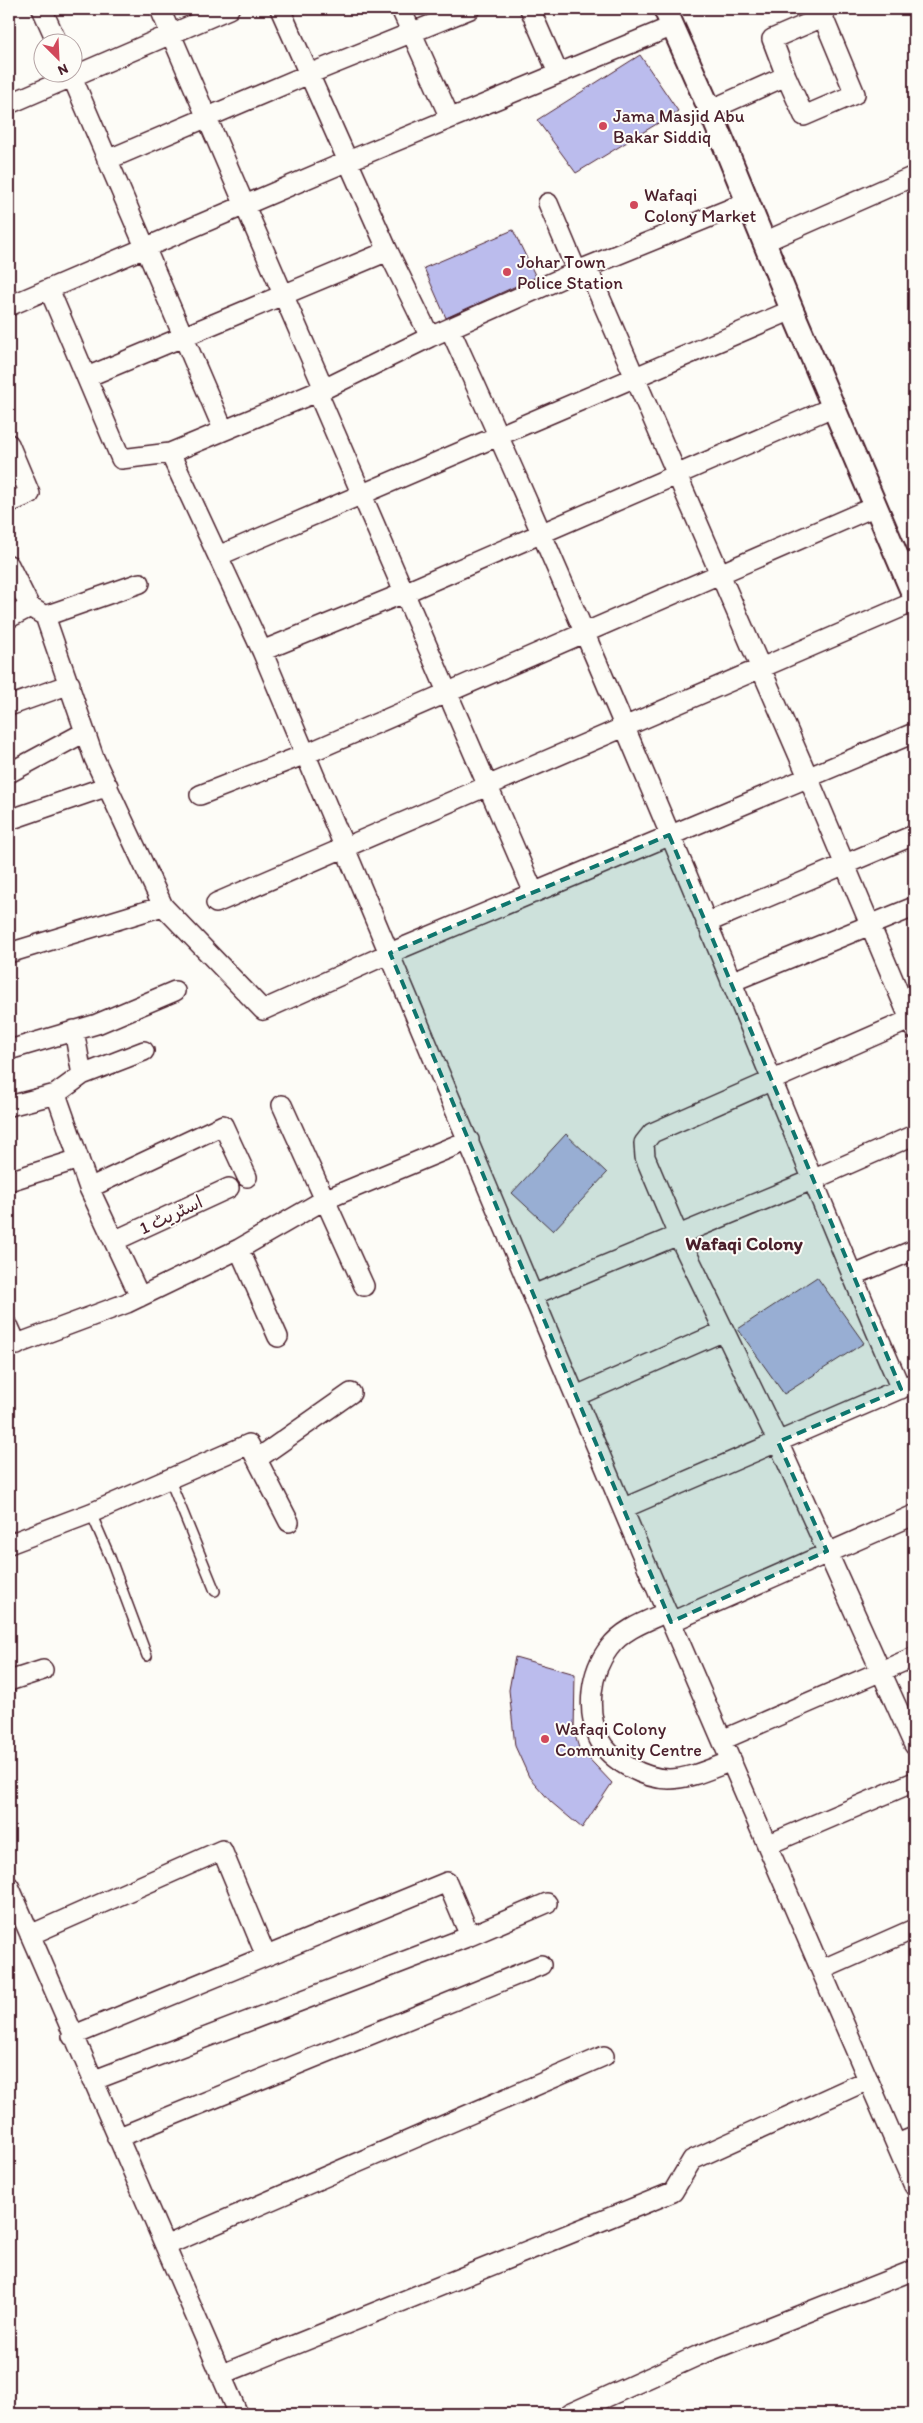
<svg xmlns="http://www.w3.org/2000/svg" width="923" height="2423" font-family="Itim,'Playpen Sans Arabic',sans-serif">
<style>
.building{fill:#bbbced;stroke:#4a1f2b}
.lines{fill:none;stroke-linecap:round;stroke-linejoin:round}
.service-casing{stroke:#4a1f2b;stroke-width:12}
.minor-casing{stroke:#4a1f2b;stroke-width:22}
.tertiary-casing{stroke:#4a1f2b;stroke-width:26}
.service{stroke:#fdfcf7;stroke-width:9}
.minor{stroke:#fdfcf7;stroke-width:19}
.tertiary{stroke:#fdfcf7;stroke-width:22}
.marked{fill:#0f766e;fill-opacity:0.2;stroke:#0f766e;stroke-width:4;stroke-dasharray:10 6;stroke-linejoin:round}
.poi-dot{fill:#d1495b;stroke:#fdfcf7;stroke-width:2}
.labels{text-anchor:middle;stroke-width:4;stroke-linejoin:round;paint-order:stroke}
.poi-label{font-size:18px;fill:#4a1f2b;stroke:#fdfcf7;text-anchor:start}
.street-label{font-size:18px;fill:#4a1f2b;stroke:#fdfcf7}
.neighbourhood-label{font-size:19px;font-weight:bold;fill:#4a1f2b;stroke:#fdfcf7}
</style>
<rect width="100%" height="100%" fill="#fdfcf7"/>
<filter id="ink" filterUnits="userSpaceOnUse"><feTurbulence type="fractalNoise" baseFrequency=".02" numOctaves="2"/><feDisplacementMap in="SourceGraphic" scale="10" xChannelSelector="R" yChannelSelector="G"/><feConvolveMatrix kernelMatrix="1 2 1 2 8 2 1 2 1" color-interpolation-filters="sRGB"/></filter>
<g filter="url(#ink)">
<path class="building" d="M640,55L678,111L576,173L537,120Z
M513,230L536,277L446,318L424,268Z
M566,1134L607,1173L553,1231L512,1193Z
M817,1277L864,1343L784,1394L738,1329Z
M515,1657L575,1674L574,1732L579,1748L612,1783L582,1828L551,1802L529,1777L515,1746L509,1690Z"/>
<g class="lines">
<defs>
<path id="service" d="M169,1478L215,1591
M91,1513L110,1557L147,1656"/>
<path id="minor" d="M42,9L57,42
M160,9L324,389
M280,9L388,251L430,337
M401,9L450,118
M530,9L558,73
M70,72L223,429
M9,104L229,9
M710,110L786,76L804,116L855,94L823,17L772,39L786,76
M107,160L309,74L470,9
M548,203L577,272
M764,242L914,176
M587,267L808,777L914,1029
M49,289L121,459L170,453L324,389L430,337L587,267L747,202
M9,306L348,161L673,26
M450,329C549,545 641,764 732,983C788,1118 842,1255 901,1389
M87,377L388,251
M317,391L534,893
M9,444L30,494L9,503
M170,453L262,651L640,1550L914,2186
M218,556L792,310
M9,565L30,607L45,616L94,758L163,906L263,1010L390,953L914,733
M45,616L140,583
M9,618L30,607
M262,651L404,593L833,407
M9,706L70,684
M9,773L85,732
M200,795L306,754L876,506
M9,820L108,786
M216,903L914,602
M706,923L914,835
M9,953L163,906
M731,982L914,907
M914,1018L652,1133L644,1143L645,1157L678,1235L778,1442L914,1745
M74,1030L82,1075
M9,1050L97,1024L175,991
M282,1105L364,1286
M9,1106L56,1094
M9,1181L79,1159
M89,1188L223,1125L247,1177
M114,1241L229,1188
M239,1249L278,1337
M852,1276L914,1250
M533,1295L812,1180L914,1135
M140,1297L89,1188L56,1094L82,1075L144,1051
M9,1327L17,1345
M9,1347L127,1303L239,1249L324,1200L469,1140
M576,1396L724,1331
M257,1459L351,1393
M624,1508L914,1383
M9,1544L91,1513L249,1444L289,1522
M667,1612C647,1621 623,1629 609,1648C590,1672 586,1711 599,1739C610,1761 645,1779 669,1779C690,1779 712,1768 732,1761
M671,1622L914,1515
M9,1681L43,1670
M722,1740L914,1657
M767,1845L914,1782
M9,1886L238,2414
M30,1935L222,1850L266,1956
M821,1970L914,1929
M72,2036L447,1882L470,1936
M92,2081L470,1936L547,1903
M117,2138L541,1965
M897,2144L914,2137
M165,2246L604,2056
M220,2375L673,2192L692,2160L868,2080
M569,2414L697,2356L914,2270"/>
<path id="tertiary" d="M665,9L710,110L792,310L914,596"/>
</defs>
<use href="#service" class="service-casing"/>
<use href="#minor" class="minor-casing"/>
<use href="#tertiary" class="tertiary-casing"/>
<use href="#service" class="service"/>
<use href="#minor" class="minor"/>
<use href="#tertiary" class="tertiary"/>
</g>
</g>
<path class="marked" d="M669,835L901,1389L778,1442L827,1551L671,1622L390,953Z"/>
<g class="poi-dot">
<circle cx="603" cy="126" r="5"/>
<circle cx="634" cy="205" r="5"/>
<circle cx="507" cy="272" r="5"/>
<circle cx="545" cy="1739" r="5"/>
</g>
<g class="labels">
<g class="poi-label">
<text x="613" y="122">Jama Masjid Abu<tspan x="613" dy="21">Bakar Siddiq</tspan></text>
<text x="644" y="201">Wafaqi<tspan x="644" dy="21">Colony Market</tspan></text>
<text x="517" y="268">Johar Town<tspan x="517" dy="21">Police Station</tspan></text>
<text x="555" y="1735">Wafaqi Colony<tspan x="555" dy="21">Community Centre</tspan></text>
</g>
<g class="street-label">
<text transform="translate(171 1215) rotate(-25)" y="6">اسٹریٹ 1</text>
</g>
<g class="neighbourhood-label">
<text x="744" y="1250">Wafaqi Colony</text>
</g>
</g>
<rect width="923" height="2423" fill="none" stroke="#fdfcf7" stroke-width="30"/>
<rect x="15" y="15" width="893" height="2393" fill="none" stroke="#4a1f2b" stroke-width="2" filter="url(#ink)"/>
<g transform="translate(58 58) rotate(156)"><circle r="24" fill="#fdfcf7" stroke="#b5a4a5"/>
<path d="M0-4L9 19L0 12L-9 19Z" fill="#d1495b"/>
<text y="-8" font-size="14" font-weight="bold" text-anchor="middle" fill="#4a1f2b">N</text>
</g>
</svg>
